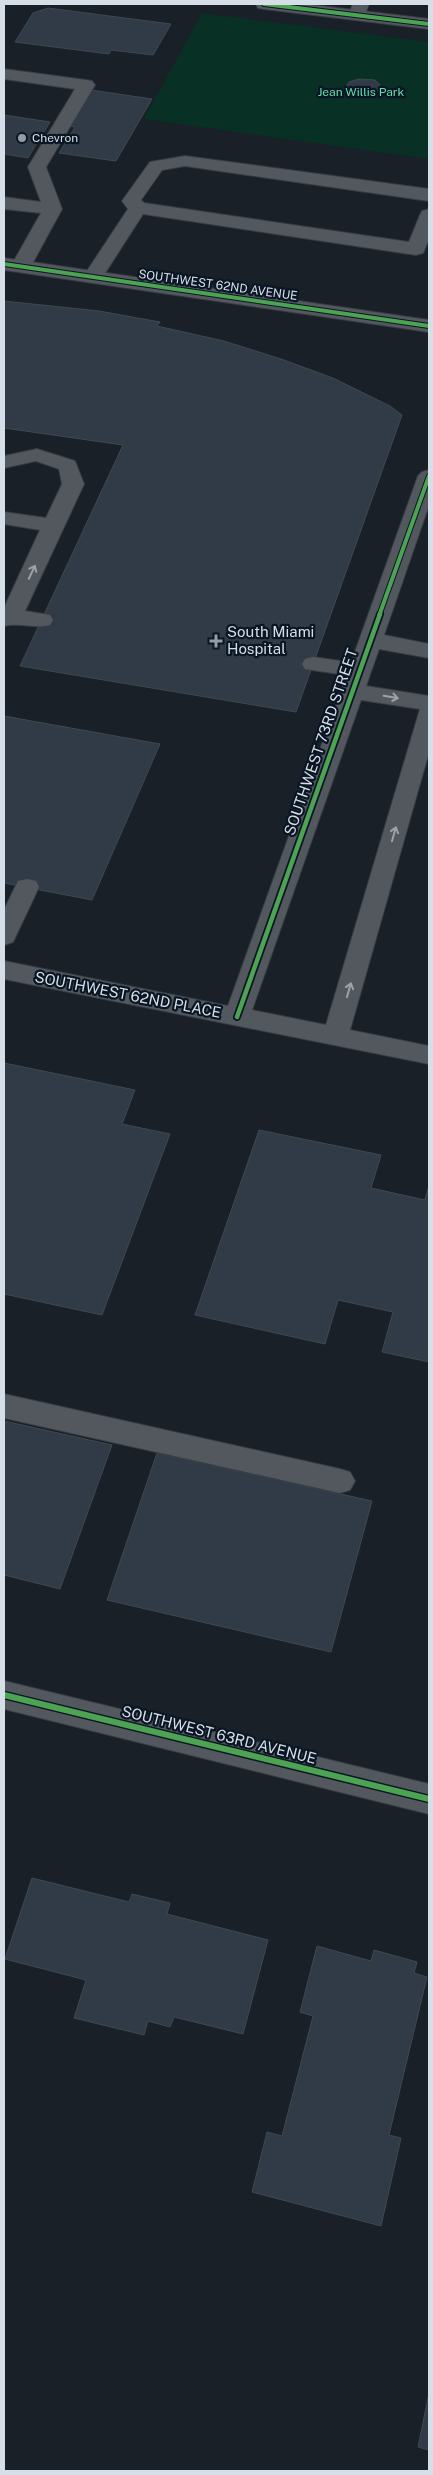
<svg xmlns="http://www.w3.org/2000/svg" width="433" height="2475" font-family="'Public Sans',sans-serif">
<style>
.green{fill:#083024}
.building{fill:#303b47;stroke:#41484e}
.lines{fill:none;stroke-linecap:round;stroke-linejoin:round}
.service-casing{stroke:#383c43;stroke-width:2}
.minor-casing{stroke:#383c43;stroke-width:2}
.tertiary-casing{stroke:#383c43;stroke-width:2}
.service{fill:#53585e;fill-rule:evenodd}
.minor{fill:#53585e;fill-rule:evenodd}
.tertiary{fill:#53585e;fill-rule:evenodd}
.cycleway-far2-casing{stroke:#0a1624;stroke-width:6}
.cycleway-far1-casing{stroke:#0a1624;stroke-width:8}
.cycleway-casing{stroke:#0a1624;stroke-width:9}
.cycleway-far2{stroke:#4ca352;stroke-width:4}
.cycleway-far1{stroke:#4ca352;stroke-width:4.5}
.cycleway{stroke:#4ca352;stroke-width:6}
.oneway{stroke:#9ba2aa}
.poi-dot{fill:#949ca5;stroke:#0a1624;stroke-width:2}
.labels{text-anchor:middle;stroke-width:4.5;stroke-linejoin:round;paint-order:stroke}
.far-park-label{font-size:12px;fill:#61e1af;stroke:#0a1624}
.far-poi-label{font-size:12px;fill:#d6dee8;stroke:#0a1624;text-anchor:start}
.far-street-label{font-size:12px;fill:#d6dee8;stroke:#0a1624}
.poi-label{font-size:15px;fill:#d6dee8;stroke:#0a1624;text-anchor:start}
.street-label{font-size:15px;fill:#d6dee8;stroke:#0a1624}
</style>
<rect width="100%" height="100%" fill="#192028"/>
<path class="green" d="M202,13L429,42V159L144,119Z"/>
<path class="building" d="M48,8L171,24L153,55L111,50L109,54L15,42L33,13Z
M359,79L375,80L380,85L376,94L365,97L350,95L344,90L349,82Z
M91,90L152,99L116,161L59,153L75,127L68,126Z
M4,115L50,122L28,158L4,154Z
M4,301L99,311L160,322L157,326L224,341L281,359L333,378L390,406L402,415L296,712L20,666L123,445L4,428Z
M4,716L160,744L92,900L4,883Z
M4,1063L135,1090L122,1124L170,1134L102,1315L4,1294Z
M259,1130L381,1155L371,1188L425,1200L429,1185V1362L382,1352L393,1312L338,1300L325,1344L195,1315Z
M4,1421L112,1445L60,1589L4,1575Z
M157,1453L372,1501L331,1652L107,1600Z
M32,1878L129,1902L132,1894L170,1903L167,1914L268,1940L243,2034L174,2017L170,2027L148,2021L144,2035L74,2018L86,1980L5,1959Z
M317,1946L371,1961L374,1950L417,1962L414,1973L427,1977L389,2135L401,2138L381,2226L252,2192L267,2132L282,2136L313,2016L300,2012Z
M429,2393V2450L418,2447Z"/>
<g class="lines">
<defs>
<path id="service" d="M353,4H369L363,19H351L348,15Z
M4,69L86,80L92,81L95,85L46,167L62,209L31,266L28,270H14L11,266L41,213L4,209V197L41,202L28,167L75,89L4,79Z
M185,156L429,189V201L185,166L162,170L141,200L144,203L409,242L420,215L422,211L429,209V239L423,253L416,255L143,214L100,281H86L83,277L128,209L122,201L150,162Z
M37,449L75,461L84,484L25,611L50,615L53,620L50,625C34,629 20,622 4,626V608L40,530L4,524V512L46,518L62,484L59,469L36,461L4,468V456Z
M313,657L368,665L371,670L368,675L360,677L305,669L302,664L305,659Z
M27,879L36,881L39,887L13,942L4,945V910L18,881Z
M4,1394L340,1469L350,1472L355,1481L350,1490L340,1493L4,1418Z"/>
<path id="minor" d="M256,4H304L429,19V29L264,9L258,8Z
M429,470V505L384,635L429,644V658L379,649L366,686L429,696V752L350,1030L429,1046V1064L4,979V961L228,1006L418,476L422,472ZM361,700L420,709L326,1025L252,1010Z
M4,1681L429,1784V1814L4,1709Z"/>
<path id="tertiary" d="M4,258L429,320V332L4,270Z"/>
</defs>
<use href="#service" class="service-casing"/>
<use href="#minor" class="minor-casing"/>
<use href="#tertiary" class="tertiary-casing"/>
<use href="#service" class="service"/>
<use href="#minor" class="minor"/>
<use href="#tertiary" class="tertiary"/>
<defs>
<path id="cycleway-far2" d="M264,4L429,24
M4,264L429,326
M379,616L429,476"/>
<path id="cycleway-far1" d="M237,1017L380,614"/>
<path id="cycleway" d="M4,1695L429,1799"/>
</defs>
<use href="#cycleway-far2" class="cycleway-far2-casing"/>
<use href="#cycleway-far1" class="cycleway-far1-casing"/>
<use href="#cycleway" class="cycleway-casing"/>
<use href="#cycleway-far2" class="cycleway-far2"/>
<use href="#cycleway-far1" class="cycleway-far1"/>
<use href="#cycleway" class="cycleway"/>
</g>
<defs><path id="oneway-shaft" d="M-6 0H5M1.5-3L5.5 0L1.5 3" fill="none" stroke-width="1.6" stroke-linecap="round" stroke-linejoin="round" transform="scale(1.25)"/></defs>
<g class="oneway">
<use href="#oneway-shaft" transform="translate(32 572) rotate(-65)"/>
<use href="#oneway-shaft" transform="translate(391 697) rotate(9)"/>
<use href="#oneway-shaft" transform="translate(394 834) rotate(-74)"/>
<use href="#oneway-shaft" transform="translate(349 990) rotate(-74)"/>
</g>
<g class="poi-dot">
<circle cx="22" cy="138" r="5"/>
<path d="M213.5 633.5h5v5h5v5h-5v5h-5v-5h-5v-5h5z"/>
</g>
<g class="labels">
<g class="far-park-label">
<text x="361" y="96">Jean Willis Park</text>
</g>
<g class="far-poi-label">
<text x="32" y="142">Chevron</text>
</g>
<g class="far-street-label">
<text transform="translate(218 285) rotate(8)" y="4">SOUTHWEST 62ND AVENUE</text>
</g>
<g class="poi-label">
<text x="227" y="637">South Miami<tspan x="227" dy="17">Hospital</tspan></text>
</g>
<g class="street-label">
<text transform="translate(321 742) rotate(-71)" y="5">SOUTHWEST 73RD STREET</text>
<text transform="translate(128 995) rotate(11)" y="5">SOUTHWEST 62ND PLACE</text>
<text transform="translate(219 1735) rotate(14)" y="5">SOUTHWEST 63RD AVENUE</text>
</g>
</g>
<rect width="433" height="2475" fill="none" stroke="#d6dee8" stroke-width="10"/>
</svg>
